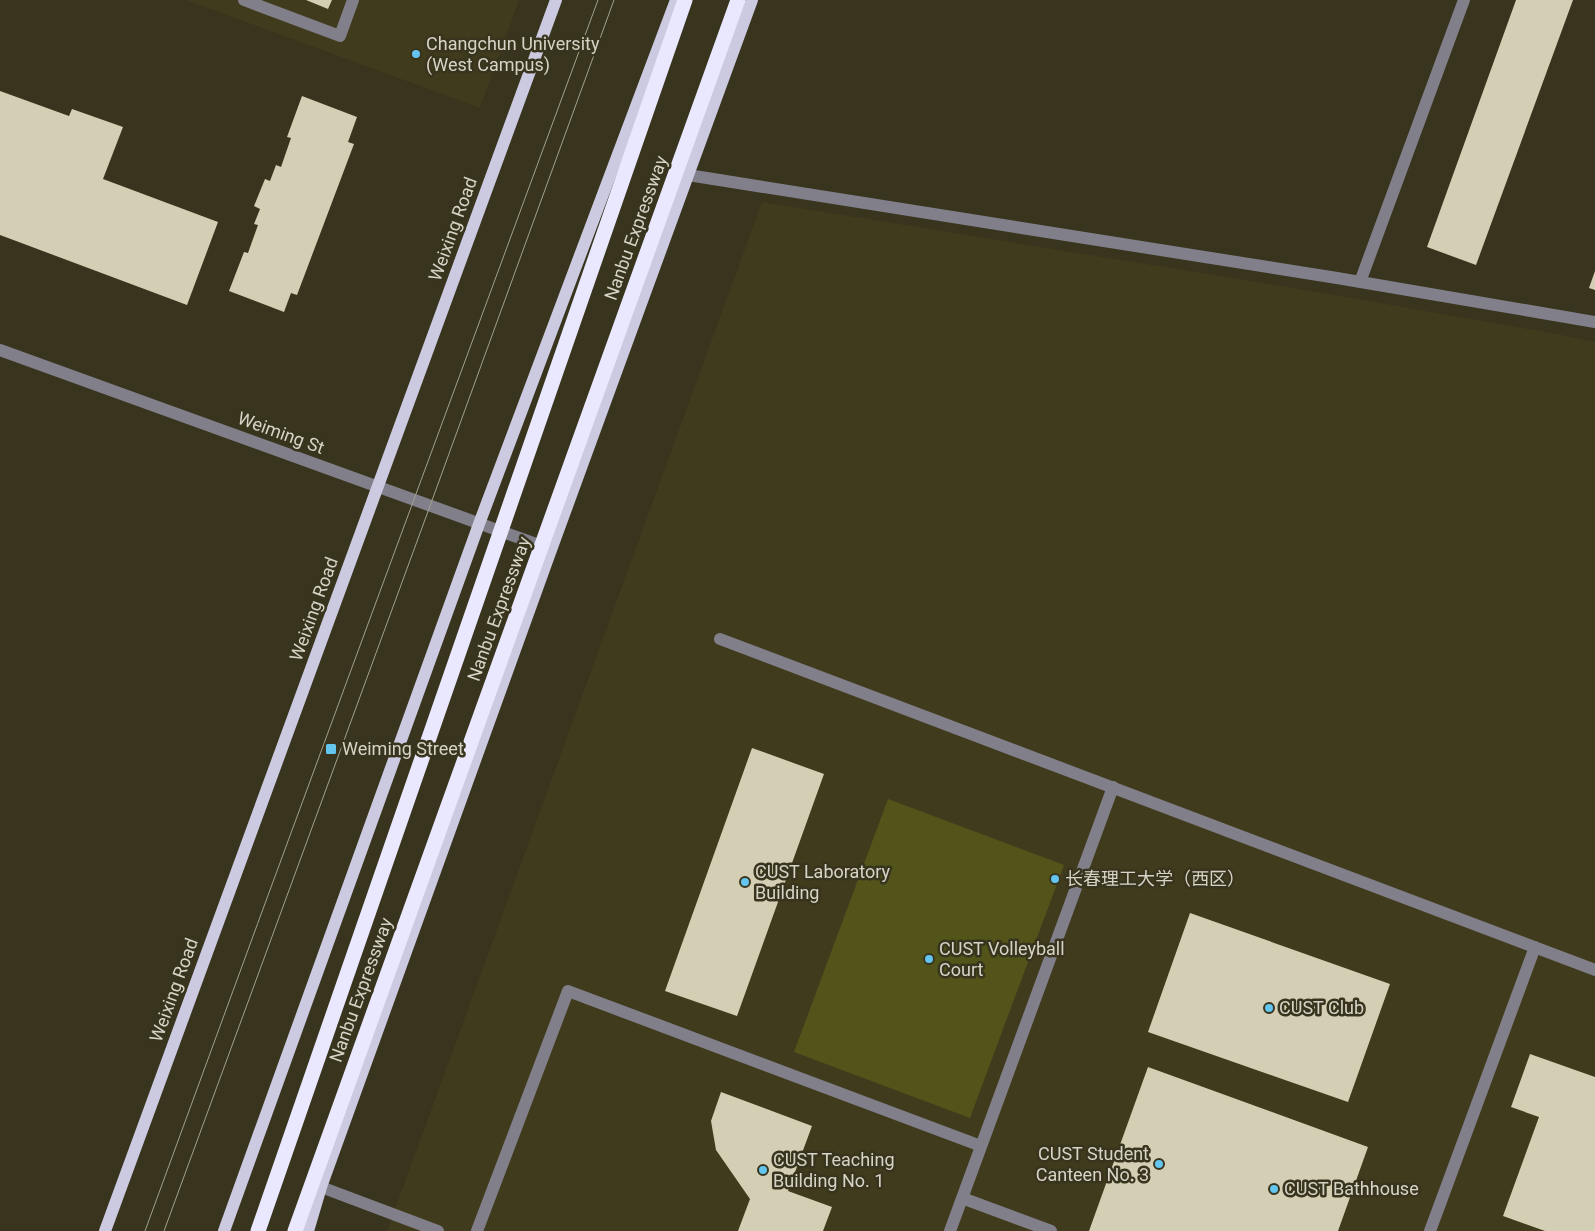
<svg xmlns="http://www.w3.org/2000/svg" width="1595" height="1231" font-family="Roboto,'Noto Sans SC',sans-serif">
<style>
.built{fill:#413b1d}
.green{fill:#52541a}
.building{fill:#d4cfb4}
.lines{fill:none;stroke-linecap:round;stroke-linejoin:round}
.minor{stroke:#807f8a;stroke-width:12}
.major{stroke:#cccae1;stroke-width:12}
.tram{stroke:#a3a08f;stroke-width:1}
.highway-bridge{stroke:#eae8fe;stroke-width:15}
.poi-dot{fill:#64c5ee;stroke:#38341d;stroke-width:2}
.labels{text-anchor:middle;stroke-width:5;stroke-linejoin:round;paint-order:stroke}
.poi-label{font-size:18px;fill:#d7d4c7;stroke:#38341d;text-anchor:start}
.street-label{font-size:18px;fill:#d7d4c7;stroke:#38341d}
</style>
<rect width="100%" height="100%" fill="#38341d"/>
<path class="built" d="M186,0H519L480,108Z
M762,202L1288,287L1557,334L1595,342V1231H387Z"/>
<path class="green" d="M888,799L1064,865L970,1118L794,1052Z"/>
<path class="building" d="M306,0H332L328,9Z
M1516,0H1573L1476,265L1427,247Z
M0,91L69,116L72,109L123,127L103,179L218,222L187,305L0,235Z
M302,96L357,117L348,142L354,144L297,295L291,293L284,312L229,291L244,252L248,253L258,225L254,224L260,209L254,206L265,179L270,181L276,165L281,167L291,138L287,137Z
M1595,271V290L1589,288Z
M752,748L824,774L737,1016L665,991Z
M1190,913L1390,984L1348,1102L1148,1032Z
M1530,1054L1595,1077V1231H1545L1503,1216L1539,1117L1511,1107Z
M1148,1067L1368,1147L1338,1231H1089Z
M721,1092L812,1126L788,1191L832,1207L823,1231H738L750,1199L716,1150L711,1121Z"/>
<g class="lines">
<path class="minor" d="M244,0L340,36L353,0
M688,175L1337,278L1595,322
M1360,282L1464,0
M0,350L550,549
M720,639L1595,970
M321,1187L438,1231
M962,1198L1051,1231
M477,1231L568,991L981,1146
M950,1231L1113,787
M1430,1231L1535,947"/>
<path class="major" d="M105,1231L556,0
M224,1231L479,524L676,0
M308,1231L321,1187L551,550L752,0"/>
<path class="tram" d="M145,1231C295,820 447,411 598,0
M164,1231L430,506L614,0"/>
<path class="highway-bridge" d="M258,1231L685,0
M295,1231L738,0"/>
</g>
<g class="poi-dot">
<circle cx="416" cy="54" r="5"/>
<rect x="325" y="743" width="12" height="12" rx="2.5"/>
<circle cx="1055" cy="879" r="5"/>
<circle cx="745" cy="882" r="5"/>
<circle cx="929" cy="959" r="5"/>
<circle cx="1269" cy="1008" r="5"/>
<circle cx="1159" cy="1164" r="5"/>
<circle cx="763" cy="1170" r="5"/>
<circle cx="1274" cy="1189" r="5"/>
</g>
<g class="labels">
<g class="poi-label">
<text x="426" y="50">Changchun University<tspan x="426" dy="21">(West Campus)</tspan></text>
<text x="342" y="755">Weiming Street</text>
<text x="755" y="878">CUST Laboratory<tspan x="755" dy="21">Building</tspan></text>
<text x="1065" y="885">长春理工大学（西区）</text>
<text x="939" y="955">CUST Volleyball<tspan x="939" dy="21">Court</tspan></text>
<text x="1279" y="1014">CUST Club</text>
<text x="1149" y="1160" text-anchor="end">CUST Student<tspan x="1149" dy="21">Canteen No. 3</tspan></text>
<text x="773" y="1166">CUST Teaching<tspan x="773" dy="21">Building No. 1</tspan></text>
<text x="1284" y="1195">CUST Bathhouse</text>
</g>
<g class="street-label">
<text transform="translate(636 228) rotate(-70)" y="6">Nanbu Expressway</text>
<text transform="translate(453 229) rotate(-70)" y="6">Weixing Road</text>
<text transform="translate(281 433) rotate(20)" y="6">Weiming St</text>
<text transform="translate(314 609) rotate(-70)" y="6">Weixing Road</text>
<text transform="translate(499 609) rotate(-70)" y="6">Nanbu Expressway</text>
<text transform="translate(174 990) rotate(-70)" y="6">Weixing Road</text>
<text transform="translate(361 990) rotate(-70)" y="6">Nanbu Expressway</text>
</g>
</g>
</svg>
